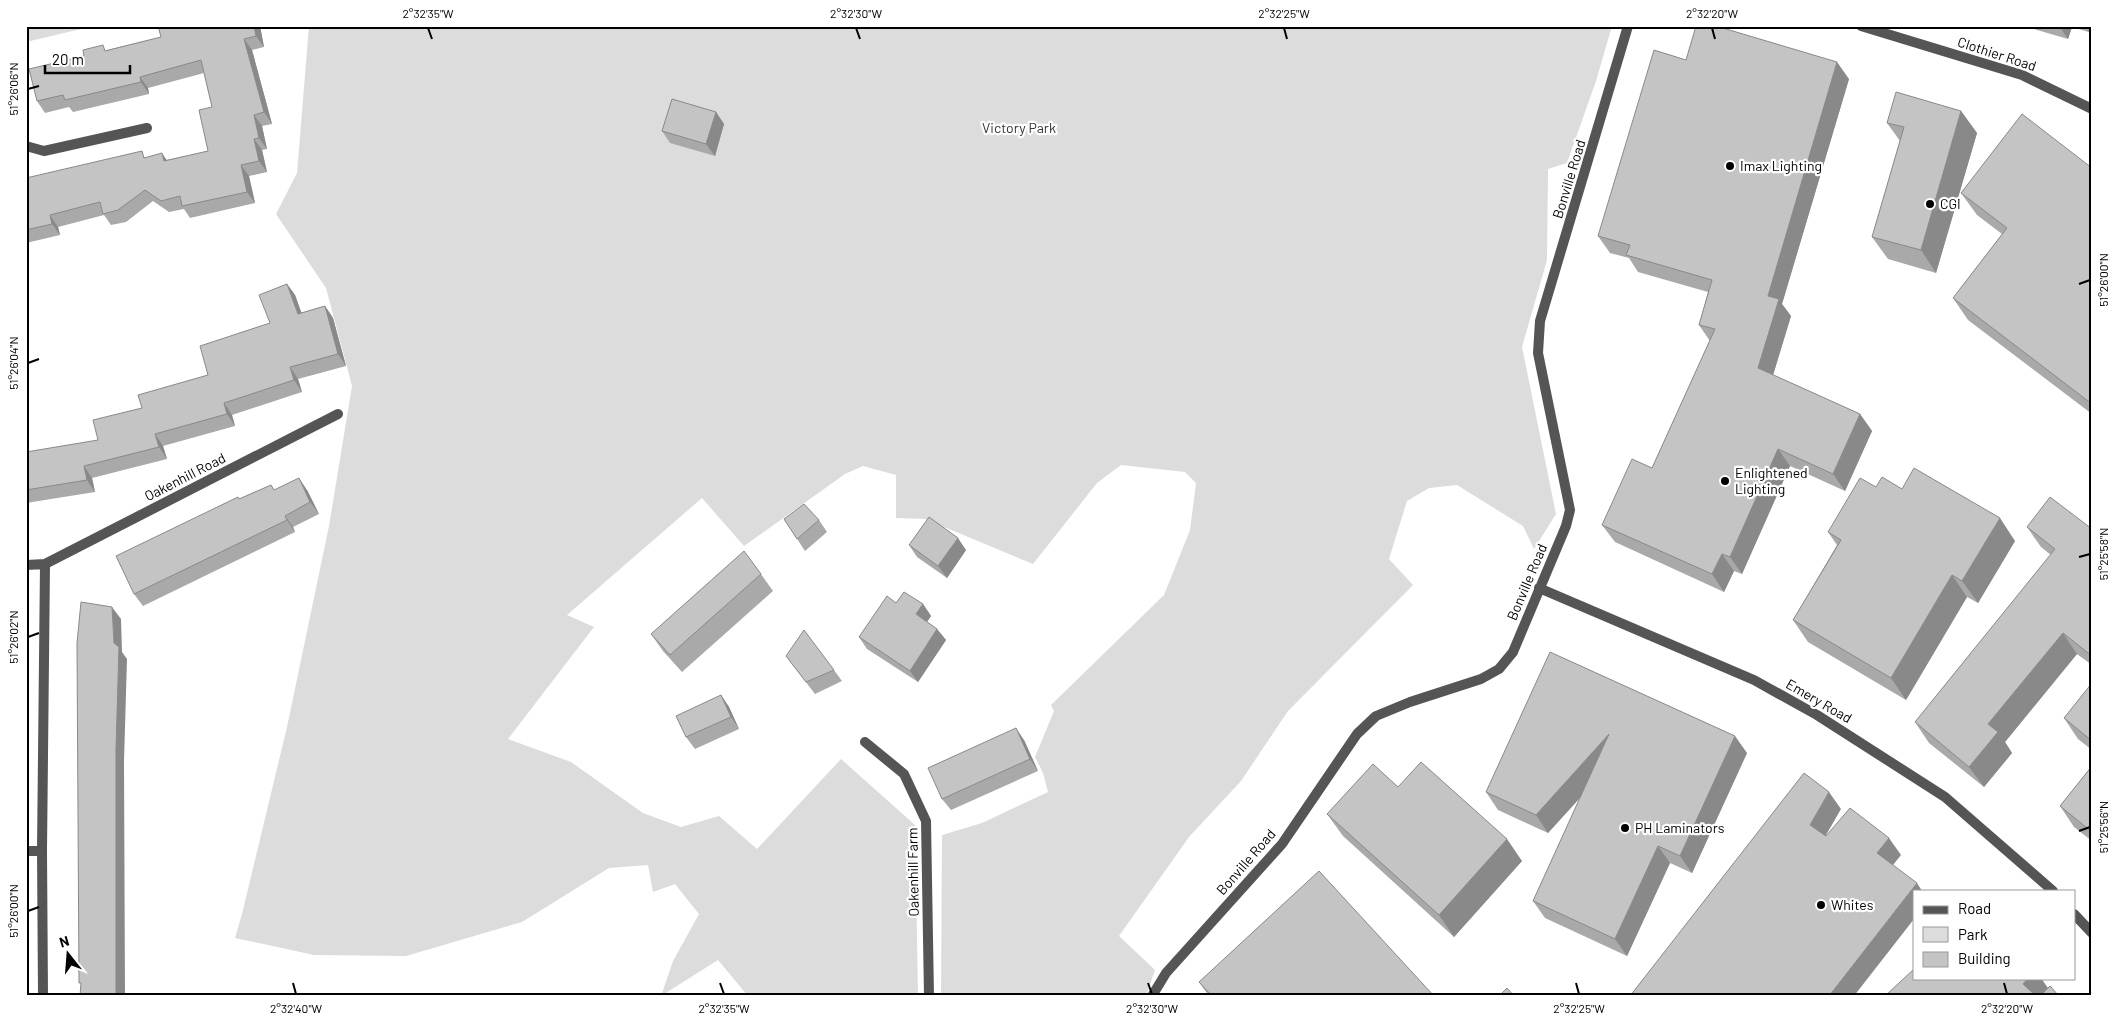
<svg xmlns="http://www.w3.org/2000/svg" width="2118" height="1022" font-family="Barlow,sans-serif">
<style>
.green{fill:#dcdcdc}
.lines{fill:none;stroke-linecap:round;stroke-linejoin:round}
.street{stroke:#555;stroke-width:10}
.wall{fill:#a9a9a9}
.shaded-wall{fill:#898989}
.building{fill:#c4c4c4;stroke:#898989}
.ticks{fill:none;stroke:#000;stroke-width:2}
.poi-dot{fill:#000;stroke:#fff;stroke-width:2}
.labels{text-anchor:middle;stroke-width:4.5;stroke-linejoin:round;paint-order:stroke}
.street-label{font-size:14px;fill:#000;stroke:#fff}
.park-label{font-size:14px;fill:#333;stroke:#fff}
.poi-label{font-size:14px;fill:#000;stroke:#fff;text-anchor:start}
.neatline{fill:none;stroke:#000;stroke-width:2}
.ticks-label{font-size:12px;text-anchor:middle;fill:#000}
</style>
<rect width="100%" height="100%" fill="#fff"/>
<path class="green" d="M26,26H94L26,42Z
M309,26H1612L1596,81L1567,163L1548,169L1547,260L1522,347L1556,514L1534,549L1523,526L1457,485L1429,488L1407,501L1389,559L1413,585L1288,711L1241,781L1189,837L1119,936L1155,970L1146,996H941L942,835L982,823L1048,792L1043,773L1035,757L1054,711L1051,705L1164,595L1190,530L1196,483L1185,472L1121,465L1097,483L1033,564L925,519L896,518V475L863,466L845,474L744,546L702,498L567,615L594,627L508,739L571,762L643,813L681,827L719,816L757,849L841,759L915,825L918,996H748L718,960L661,996L673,961L699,914L675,884L653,892L648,865L609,868L522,922L406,956L314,955L235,938L242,914L287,727L329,526L352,386L326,288L276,214L297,173Z"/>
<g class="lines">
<path class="street" d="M1861,26L2022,75L2092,109
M26,146L44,151L147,128
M26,565L45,564L338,414
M1539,588L1754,680L1817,715L1945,797L2053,891
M865,742L904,774L926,821L929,996
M26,851H42
M2074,914L2092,933
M43,996L42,851L45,564
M1152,996L1166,973L1282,844L1357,734L1376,716L1410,702L1481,679L1499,669L1513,652L1566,526L1570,510L1538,353L1540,321L1628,26"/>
</g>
<path class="wall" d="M158,26H260L264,47L252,50L272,124L262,126L267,149L262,150L267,172L249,176L255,203L190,218L184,209L169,212L153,201L126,222L111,225L104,215L58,227L60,235L26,243V178L146,157L167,160L208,151L212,107L204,73L148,88L149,94L73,112L69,107L45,113L37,101L107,50L161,37Z
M2023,26H2092V33L2072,27L2068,39Z
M1686,60L1849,79L1782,304L1791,316L1773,375L1860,414L1872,431L1845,491L1790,466L1742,574L1734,571L1724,592L1615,542L1602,525L1652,468L1710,341L1699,325L1708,292L1638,272L1629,258L1610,253L1598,236Z
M1961,111L1977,133L1936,273L1888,259L1872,237L1900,141L1887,123Z
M716,112L724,124L715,156L670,143L662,131Z
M2092,168V414L1968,320L1953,298L2002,234L1977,215L1961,193Z
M287,284L295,295L301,313L325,306L333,318L346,366L298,379L302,392L232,415L235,426L163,446L167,459L92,478L95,492L26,503V461L98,440L142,408L208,375L270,323Z
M271,485L274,490H307L319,514L293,527L295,532L143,606L134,594L239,499Z
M1876,487L1902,489L2015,541L1978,603L1967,597L1906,700L1808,642L1793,620L1837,545L1828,532Z
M784,519L819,520L827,532L805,551Z
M2027,527L2092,529V665L2077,654L2005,742L2012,753L1984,787L1929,743L1915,722L2051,555L2041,547Z
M909,545L966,550L947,578L917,557Z
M761,574L773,591L682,672L663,651L651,634Z
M896,603L923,604L931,616L927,622L937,629L946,640L918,682L867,649L859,637Z
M786,656L834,670L842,681L815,694Z
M2092,683V750L2078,739L2064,718Z
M721,695L729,707L739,729L695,749L686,737Z
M1024,740L1038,771L951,810L942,799Z
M1747,753L1692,873L1670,863L1627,956L1545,918L1533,901L1581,797L1548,833L1498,810L1486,792Z
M2092,766V841L2074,827L2060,806Z
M1398,787L1522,861L1454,937L1343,836L1327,814Z
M1199,982L1434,996H1209Z"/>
<path class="shaded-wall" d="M254,26H260L264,47L256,36Z
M2059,26H2071L2072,27L2068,39Z
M244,39L252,50L272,124L264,112Z
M1837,62L1849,79L1782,304L1791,316L1770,385L1758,368L1768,296Z
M140,77L148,88L149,94L141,82Z
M1961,111L1977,133L1936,273L1921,250Z
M716,112L724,124L715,156L706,144Z
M254,115L262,126L267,149L259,138Z
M254,139L262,150L267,172L259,161Z
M162,153L170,165L164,161Z
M241,165L249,176L255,203L247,192Z
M50,215L58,227L60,235L52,224Z
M287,284L295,295L306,325L298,314Z
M325,306L333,318L346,366L338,354Z
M290,367L298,379L302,392L294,380Z
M224,403L232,415L235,426L227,414Z
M1860,414L1872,431L1845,491L1833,474Z
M155,434L163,446L167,459L159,447Z
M1778,449L1790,466L1742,574L1730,557Z
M84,466L92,478L95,492L87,480Z
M299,478L307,490L319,514L310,502Z
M285,516L293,527L295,532L287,520Z
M2000,518L2015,541L1978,603L1962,581Z
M958,538L966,550L947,578L938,566Z
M1722,554L1734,571L1724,592L1712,574Z
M1952,575L1967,597L1906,700L1891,678Z
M923,604L931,616L924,626L916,614Z
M112,607L121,619L122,652L127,659L124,761L125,996H116L114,643Z
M937,629L946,640L918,682L910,671Z
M2063,633L2077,654L2005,742L2012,753L1984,787L1969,767L1988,724Z
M721,695L729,707L739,729L731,717Z
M1016,728L1024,740L1038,771L1030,759Z
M1609,734L1621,752L1548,833L1536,815Z
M1735,736L1747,753L1692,873L1680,856Z
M1829,792L1841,809L1822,842L1810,825Z
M1889,838L1901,855L1889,870L1877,853Z
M1507,839L1522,861L1454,937L1439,915Z
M1658,846L1670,863L1627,956L1615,939Z
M1917,883L1922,891H1914V919L1854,996H1829Z
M2028,978H2041L2050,991L2047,996H2031L2023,984Z"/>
<path class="building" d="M158,26H254L256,36L244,39L264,112L254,115L259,138L254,139L259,161L241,165L247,192L182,206L180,196L161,201L145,190L118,210L103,214L100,202L50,215L52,224L26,230V178L142,151L144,158L162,153L164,161L208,151L199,110L212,107L201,60L140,77L141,82L65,100L63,95L37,101L29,69L84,56L83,50L103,45L105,51L161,37Z
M1696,26H1716L1837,62L1768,296L1779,299L1758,368L1860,414L1833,474L1778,449L1730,557L1722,554L1712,574L1602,525L1632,459L1652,468L1715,329L1699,325L1712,280L1626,255L1630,245L1598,236L1654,50L1686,60Z
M1896,92L1961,111L1921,250L1872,237L1904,127L1887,123Z
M672,99L716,112L706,144L662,131Z
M2022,114L2092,168V404L1953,298L2007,228L1961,193Z
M287,284L298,314L325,306L338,354L290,367L294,380L224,403L227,414L155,434L159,447L84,466L87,480L26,490V461H28L26,452L98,440L93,420L142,408L138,395L208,375L200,346L270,323L259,295Z
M1914,468L2000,518L1962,581L1952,575L1891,678L1793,620L1841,540L1828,532L1860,478L1876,487L1882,477L1902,489Z
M299,478L310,502L285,516L287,520L134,594L116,556L238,497L239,499L271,485L274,490Z
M2050,497L2092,529V656L2063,633L1988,724L1998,732L1969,767L1915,722L2055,549L2027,527Z
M804,504L819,520L797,539L784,519Z
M929,517L958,538L938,566L909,545Z
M744,551L761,574L670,655L651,634Z
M904,592L923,604L916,614L937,629L910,671L859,637L887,596L896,603Z
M81,602L112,607L114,643L119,647L116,749V996H80L81,983H79L77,643Z
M804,630L834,670L806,682L786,656Z
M1550,652L1735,736L1680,856L1658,846L1615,939L1533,901L1609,734L1536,815L1486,792Z
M2092,683V741L2064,718Z
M721,695L731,717L686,737L676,716Z
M1016,728L1030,759L942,799L928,768Z
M1421,762L1507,839L1439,915L1327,814L1373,764L1398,787Z
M2092,766V832L2060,806Z
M1804,773L1829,792L1810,825L1826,836L1850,808L1889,838L1877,853L1917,883L1829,996H1630Z
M1319,871L1434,996H1212L1199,982Z
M1914,969V978H2028L2023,984L2036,996H1885Z
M2050,986L2059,996H2040Z
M1507,988L1514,996H1499Z"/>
<path class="ticks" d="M428,28L432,39M856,28L860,39M1284,28L1287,39M1712,28L1715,39M28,89L39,86M2079,284L2090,280M28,363L39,359M2079,557L2090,554M28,637L39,633M2079,831L2090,827M28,911L39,907M293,983L296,994M720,983L724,994M1148,983L1152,994M1576,983L1579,994M2004,983L2007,994"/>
<g class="poi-dot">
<circle cx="1730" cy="166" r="5"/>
<circle cx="1930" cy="204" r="5"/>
<circle cx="1725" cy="481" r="5"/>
<circle cx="1625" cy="828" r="5"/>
<circle cx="1821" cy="905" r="5"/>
</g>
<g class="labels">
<g class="street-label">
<text transform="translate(1997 54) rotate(18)" y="5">Clothier Road</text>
<text transform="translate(1569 179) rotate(-73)" y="5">Bonville Road</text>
<text transform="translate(185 477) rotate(-27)" y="5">Oakenhill Road</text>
<text transform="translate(1527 582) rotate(-67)" y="5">Bonville Road</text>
<text transform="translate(1819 701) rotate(30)" y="5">Emery Road</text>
<text transform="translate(1246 862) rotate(-49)" y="5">Bonville Road</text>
<text transform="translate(913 872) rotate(-91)" y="5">Oakenhill Farm</text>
</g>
<g class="park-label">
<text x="1019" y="133">Victory Park</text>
</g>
<g class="poi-label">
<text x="1740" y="171">Imax Lighting</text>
<text x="1940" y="209">CGI</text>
<text x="1735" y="478">Enlightened<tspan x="1735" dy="16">Lighting</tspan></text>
<text x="1635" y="833">PH Laminators</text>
<text x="1831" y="910">Whites</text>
</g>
</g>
<rect width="2118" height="1022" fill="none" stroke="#ffffff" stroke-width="55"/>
<rect x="1913" y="890" width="162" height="90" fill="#ffffff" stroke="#999999"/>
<rect x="1923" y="906" width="25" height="8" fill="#555555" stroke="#999999"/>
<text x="1958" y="914" font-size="15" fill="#000000">Road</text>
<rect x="1923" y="927" width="25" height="15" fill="#dcdcdc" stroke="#999999"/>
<text x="1958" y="940" font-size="15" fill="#000000">Park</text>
<rect x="1923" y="952" width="25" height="15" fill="#c4c4c4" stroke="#999999"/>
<text x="1958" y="964" font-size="15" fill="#000000">Building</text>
<g transform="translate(68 954) rotate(343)" stroke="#ffffff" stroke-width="4" paint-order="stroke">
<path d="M0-4L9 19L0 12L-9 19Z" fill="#000000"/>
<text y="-8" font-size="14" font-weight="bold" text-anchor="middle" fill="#000000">N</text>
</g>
<path d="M45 65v8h85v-8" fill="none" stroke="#000000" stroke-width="2.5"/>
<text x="52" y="65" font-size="15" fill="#000000" stroke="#ffffff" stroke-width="4" paint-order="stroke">20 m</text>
<rect x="28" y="28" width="2062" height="966" class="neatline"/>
<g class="ticks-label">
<text x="428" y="18">2°32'35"W</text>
<text x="856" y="18">2°32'30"W</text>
<text x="1284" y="18">2°32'25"W</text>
<text x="1712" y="18">2°32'20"W</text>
<text transform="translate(14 89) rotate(-90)" y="4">51°26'06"N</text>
<text transform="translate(2104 280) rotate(-90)" y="4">51°26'00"N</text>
<text transform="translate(14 363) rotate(-90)" y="4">51°26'04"N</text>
<text transform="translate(2104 554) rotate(-90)" y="4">51°25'58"N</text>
<text transform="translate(14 637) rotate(-90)" y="4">51°26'02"N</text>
<text transform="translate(2104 827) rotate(-90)" y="4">51°25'56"N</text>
<text transform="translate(14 911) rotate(-90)" y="4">51°26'00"N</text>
<text x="296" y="1013">2°32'40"W</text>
<text x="724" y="1013">2°32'35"W</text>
<text x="1152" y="1013">2°32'30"W</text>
<text x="1579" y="1013">2°32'25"W</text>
<text x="2007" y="1013">2°32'20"W</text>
</g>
</svg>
